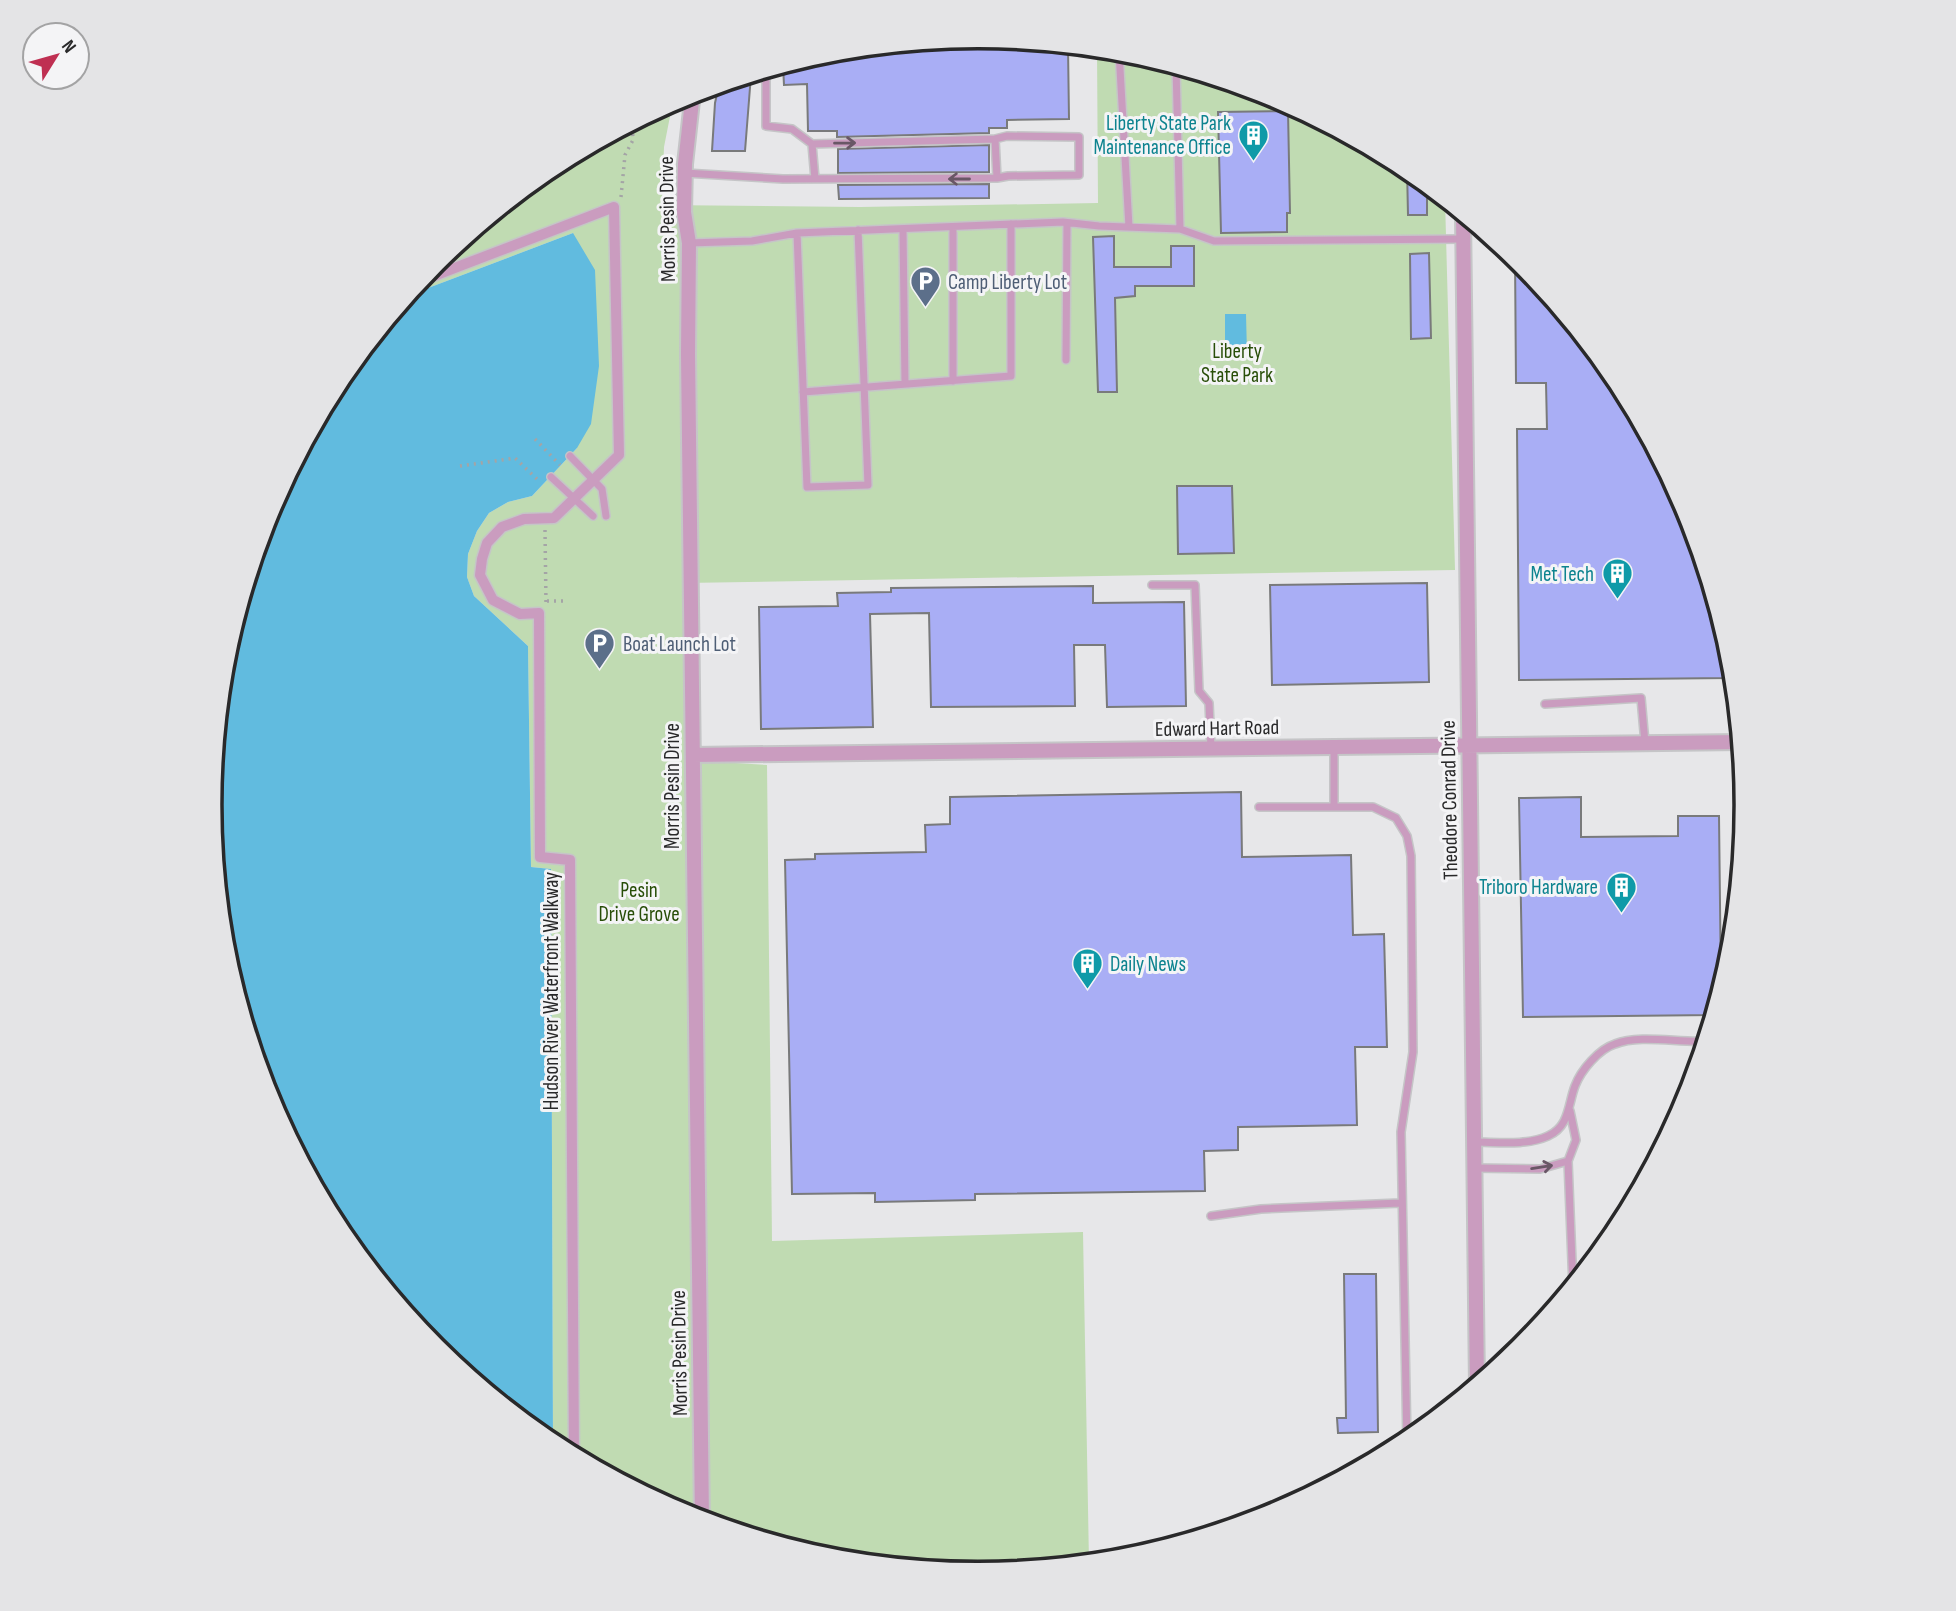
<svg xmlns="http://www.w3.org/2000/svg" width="1956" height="1611" font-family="'Sofia Sans Condensed',sans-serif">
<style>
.green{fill:#c0dbb2}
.water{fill:#61bbdf}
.building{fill:#a9aef5;stroke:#797a7b;stroke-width:2}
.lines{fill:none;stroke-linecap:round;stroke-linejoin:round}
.service-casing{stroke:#c5c5c7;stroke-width:10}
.pedestrian-casing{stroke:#c5c5c7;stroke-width:13}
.minor-casing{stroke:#c5c5c7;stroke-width:18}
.path{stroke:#a4a4a6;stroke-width:3.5;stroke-dasharray:2 5;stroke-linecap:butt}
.service{stroke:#ca9cbf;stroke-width:7}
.pedestrian{stroke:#ca9cbf;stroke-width:10}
.minor{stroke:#ca9cbf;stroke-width:14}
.oneway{stroke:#695766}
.labels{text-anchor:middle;stroke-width:6;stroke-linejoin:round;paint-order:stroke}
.culture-label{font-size:21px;fill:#0d838f;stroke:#f4f4f6;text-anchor:end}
.street-label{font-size:21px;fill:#29292a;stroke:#f4f4f6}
.service-label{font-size:21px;fill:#4e5e75;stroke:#f4f4f6;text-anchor:start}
.park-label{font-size:21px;fill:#284e08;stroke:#f4f4f6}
.rim{fill:none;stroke:#29292a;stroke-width:3.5}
</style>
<rect width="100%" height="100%" fill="#e7e7e9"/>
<path class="green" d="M1097,48L1128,52L1273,95L1405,167L1445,199L1455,570L684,583L686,760L767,765L772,1241L1083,1232L1089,1563L978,1574L828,1559L683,1516L553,1446L551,869L531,867L528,646L474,596L467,577L468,554L477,531L489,513L508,502L532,496L577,448L573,233L407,296L435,262L551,166L673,101L664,147L662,205L860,207L1098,203Z"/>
<path class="water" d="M573,233L595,270L599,366L591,424L577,448L532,496L508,502L489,513L477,531L468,554L467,577L474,596L528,646L531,867L551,869L553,1446L434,1349L339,1232L268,1099L224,955L209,805L224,655L268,511L339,378L407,296Z
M1225,314H1246L1247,354H1225Z"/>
<path class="building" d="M978,37L1068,46L1069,119L1007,120V128H989V133L837,137V131H808L807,84L784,85L783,65L828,51Z
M751,75L745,151H712L715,103L719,85Z
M1288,111L1290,213H1287V232L1221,233L1218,112Z
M989,145V172L838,173V149Z
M1407,168L1427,184V215H1408Z
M989,184V198L839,199L838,185Z
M1114,236V267H1171V246H1194V286H1135V296L1115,298L1117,392H1098L1093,237Z
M1429,253L1431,338L1411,339L1410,254Z
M1515,256L1617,379L1688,512L1728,643L1729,678L1519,680L1517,429H1547L1546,383H1516Z
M1177,486H1232L1234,553L1178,554Z
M1427,583L1429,682L1272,685L1270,585Z
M1093,586V603L1184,602L1186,706L1107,707L1105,645H1074L1075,706L931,707L929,613L870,614L873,727L761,729L759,607L838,606L837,593L891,592V588Z
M1241,792L1242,857L1351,855L1353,935L1384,934L1387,1047H1355L1357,1125L1238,1127V1150L1204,1151L1205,1191L975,1194V1200L875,1202V1193L792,1194L785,860L815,859V854L926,852L925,825L950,824V797Z
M1581,797V837L1678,836V816H1719L1721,990L1714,1015L1523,1017L1519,798Z
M1344,1274H1376L1378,1432L1338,1433L1337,1418H1346Z"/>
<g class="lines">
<defs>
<path id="service" d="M1119,51L1129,227
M1176,66L1180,229
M766,70V126L792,129L812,144
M995,139L1007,136L1079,137V175L1008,176L997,178
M685,173L783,179L997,178L995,139L812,144L815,179
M953,227V381
M903,229L905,384
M797,233L807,487L868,485L858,230
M689,243L752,241L797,233L1063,222L1099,226L1180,229L1214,241L1463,239
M1066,360L1067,223
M803,392L1011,376V224
M570,456L602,489L606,516
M551,477L593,516
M1152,585H1195L1199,691L1209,703L1211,748
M1545,704L1641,698L1645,743
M1334,747V807
M1259,807H1373L1396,818L1407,836L1411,856L1413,1052L1401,1132L1407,1443
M1474,1142C1497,1142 1526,1146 1548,1136C1570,1126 1568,1104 1575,1086C1581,1070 1599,1049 1615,1044C1640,1034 1679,1043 1706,1041
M1568,1161L1573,1287
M1474,1168L1540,1169L1568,1161L1576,1140L1570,1111
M1211,1216L1261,1209L1400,1203"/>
<path id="pedestrian" d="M418,282L614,207L619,455L554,518L524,519L502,527L487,543L482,559L480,575L493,600L520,614L539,613L540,857L570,860L574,1457"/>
<path id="minor" d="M693,92L685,164L684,212L689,243L688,354L702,1521
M1463,214L1477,1386
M693,755L1741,742"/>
</defs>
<use href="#service" class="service-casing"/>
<use href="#pedestrian" class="pedestrian-casing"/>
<use href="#minor" class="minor-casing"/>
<path class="path" d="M621,197L625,155L633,140L632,123
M535,439L560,465
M460,466L515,458L539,481
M545,530L546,603
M547,601H565"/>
<use href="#service" class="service"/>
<use href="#pedestrian" class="pedestrian"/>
<use href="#minor" class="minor"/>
</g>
<defs><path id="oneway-shaft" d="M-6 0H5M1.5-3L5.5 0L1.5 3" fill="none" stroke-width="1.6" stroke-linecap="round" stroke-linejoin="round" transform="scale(1.75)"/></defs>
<g class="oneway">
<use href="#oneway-shaft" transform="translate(845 143) rotate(-1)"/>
<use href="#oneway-shaft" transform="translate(959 179) rotate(180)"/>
<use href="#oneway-shaft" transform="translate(1542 1167) rotate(-9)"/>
</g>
<defs>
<symbol id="building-pin" viewBox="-11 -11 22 30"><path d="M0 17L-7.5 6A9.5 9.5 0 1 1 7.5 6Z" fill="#0f9aa8" stroke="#f4f4f6"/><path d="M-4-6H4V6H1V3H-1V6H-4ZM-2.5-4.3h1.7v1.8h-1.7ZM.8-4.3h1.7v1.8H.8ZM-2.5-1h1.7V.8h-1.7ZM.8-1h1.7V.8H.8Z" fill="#fff"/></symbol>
<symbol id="parking-pin" viewBox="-11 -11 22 30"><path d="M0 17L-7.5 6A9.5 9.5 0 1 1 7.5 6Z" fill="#5c6f8a" stroke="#f4f4f6"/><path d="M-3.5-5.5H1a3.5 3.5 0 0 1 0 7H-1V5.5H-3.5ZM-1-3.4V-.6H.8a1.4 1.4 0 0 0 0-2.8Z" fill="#fff"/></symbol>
</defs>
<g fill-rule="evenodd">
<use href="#building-pin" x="1236" y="118" width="35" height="47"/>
<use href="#parking-pin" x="908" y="264" width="35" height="47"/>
<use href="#building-pin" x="1600" y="556" width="35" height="47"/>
<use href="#parking-pin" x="582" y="626" width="35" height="47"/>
<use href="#building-pin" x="1604" y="870" width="35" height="47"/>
<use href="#building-pin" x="1070" y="946" width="35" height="47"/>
</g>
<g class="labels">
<g class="culture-label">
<text x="1231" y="130">Liberty State Park<tspan x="1231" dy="24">Maintenance Office</tspan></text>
<text x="1594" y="581">Met Tech</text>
<text x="1598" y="894">Triboro Hardware</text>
<text x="1110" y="971" text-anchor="start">Daily News</text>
</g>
<g class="street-label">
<text transform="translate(667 219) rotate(-91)" y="7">Morris Pesin Drive</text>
<text transform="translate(1217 728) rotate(-1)" y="7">Edward Hart Road</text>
<text transform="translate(672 786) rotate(-90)" y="7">Morris Pesin Drive</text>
<text transform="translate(1449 800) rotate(-91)" y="7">Theodore Conrad Drive</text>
<text transform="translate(551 991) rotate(-90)" y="7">Hudson River Waterfront Walkway</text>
<text transform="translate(679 1353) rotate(-91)" y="7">Morris Pesin Drive</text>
</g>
<g class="service-label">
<text x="948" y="289">Camp Liberty Lot</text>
<text x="623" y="651">Boat Launch Lot</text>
</g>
<g class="park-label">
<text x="1237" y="358">Liberty<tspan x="1237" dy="24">State Park</tspan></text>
<text x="639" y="897">Pesin<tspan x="639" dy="24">Drive Grove</tspan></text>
</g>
</g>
<path d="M0 0H1956V1611H0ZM222 805a756 756 0 1 1 1512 0a756 756 0 1 1-1512 0Z" fill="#e4e4e6" fill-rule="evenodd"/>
<path class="rim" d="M222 805a756 756 0 1 1 1512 0a756 756 0 1 1-1512 0Z"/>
<g transform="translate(56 56) rotate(53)"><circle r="33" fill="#f4f4f6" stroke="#a3a3a4" stroke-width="2"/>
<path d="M0-5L12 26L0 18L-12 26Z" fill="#bf2f52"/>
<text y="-10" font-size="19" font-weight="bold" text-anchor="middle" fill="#29292a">N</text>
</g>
</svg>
